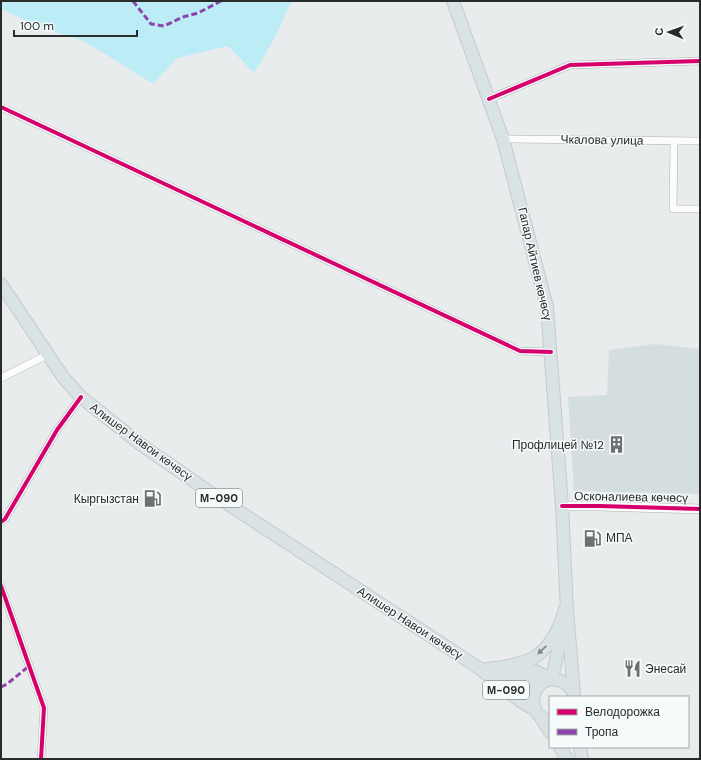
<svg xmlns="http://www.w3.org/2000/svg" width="701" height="760" font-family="'DM Sans',sans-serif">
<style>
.built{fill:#d4dddf}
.green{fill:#bcecf6}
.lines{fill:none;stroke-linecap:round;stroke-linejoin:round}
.minor-casing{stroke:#acaeae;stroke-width:8}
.tertiary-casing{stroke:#acaeae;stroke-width:10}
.primary-casing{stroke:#c8caca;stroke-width:14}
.minor{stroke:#fcfcfc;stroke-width:7}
.tertiary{stroke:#fcfcfc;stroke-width:9}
.primary{stroke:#d9e2e4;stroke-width:12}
.quiet{stroke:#8e44ad;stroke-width:3;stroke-dasharray:6 3;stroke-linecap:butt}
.cycleway-casing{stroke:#f5fafb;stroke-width:6}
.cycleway{stroke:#d6006c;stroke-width:4}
.oneway{fill:#828788}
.labels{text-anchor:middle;stroke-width:3;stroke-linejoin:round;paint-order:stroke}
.shield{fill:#f5fafb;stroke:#676a6a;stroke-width:1}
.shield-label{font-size:11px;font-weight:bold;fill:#2a2c2c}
.street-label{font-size:12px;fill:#2a2c2c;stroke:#f5fafb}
.poi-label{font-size:12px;fill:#2a2c2c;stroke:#f5fafb;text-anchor:end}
</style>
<rect width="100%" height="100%" fill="#e9eced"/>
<path class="built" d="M655,344L700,349V494L574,491L568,397L607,395L609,350Z"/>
<path class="green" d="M1,1H292L273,41L254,73L228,46L177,58L153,84L84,41L40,27L1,9Z"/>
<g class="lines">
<defs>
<path id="minor" d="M489,99L570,65L700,61
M1,107L520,351L551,352
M503,139L700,141
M674,141L673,209H700
M1,378L47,355
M1,522L5,519L57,430L81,397
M1,586L44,708L41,759"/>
<path id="tertiary" d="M562,506H600L700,509"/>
<path id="primary" d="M453,1L503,139L547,307L562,506L567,610L574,694
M1,284L63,377L81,397L140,444L211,493L479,668L519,700L535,710
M502,667C512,665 524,663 533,658C550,648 560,627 565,609
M487,669C507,666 534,664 548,680
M497,672L541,684
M552,679L563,625
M540,716L550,732
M550,721C522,714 532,674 558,680C566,682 571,687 574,694
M560,747L567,759
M580,747L582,759"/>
</defs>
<use href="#minor" class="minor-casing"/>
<use href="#tertiary" class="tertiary-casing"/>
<use href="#primary" class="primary-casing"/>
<use href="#minor" class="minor"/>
<use href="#tertiary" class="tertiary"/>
<use href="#primary" class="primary"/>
<path class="quiet" d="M133,1L151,24L164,26L183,17L198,13L221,1
M1,687L7,684L29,666"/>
<defs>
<path id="cycleway" d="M489,99L570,65L700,61
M1,107L520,351L551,352
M562,506H600L700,509
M1,522L5,519L57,430L81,397
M1,586L44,708L41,759"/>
</defs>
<use href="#cycleway" class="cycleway-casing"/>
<use href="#cycleway" class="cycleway"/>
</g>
<defs><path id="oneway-solid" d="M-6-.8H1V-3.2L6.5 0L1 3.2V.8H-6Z"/></defs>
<use class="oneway" href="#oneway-solid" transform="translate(542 650) rotate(137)"/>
<defs>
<symbol id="building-bare" viewBox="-9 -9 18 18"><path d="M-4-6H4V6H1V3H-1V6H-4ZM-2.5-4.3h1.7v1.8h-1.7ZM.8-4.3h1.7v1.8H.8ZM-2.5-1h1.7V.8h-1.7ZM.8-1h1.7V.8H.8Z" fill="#6d6f70" stroke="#f5fafb" stroke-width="2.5" paint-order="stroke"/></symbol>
<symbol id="fuel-bare" viewBox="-9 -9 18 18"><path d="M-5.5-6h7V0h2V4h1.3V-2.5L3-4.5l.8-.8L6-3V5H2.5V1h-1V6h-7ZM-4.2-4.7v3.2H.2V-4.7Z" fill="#6d6f70" stroke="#f5fafb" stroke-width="2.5" paint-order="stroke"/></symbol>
<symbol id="restaurant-bare" viewBox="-9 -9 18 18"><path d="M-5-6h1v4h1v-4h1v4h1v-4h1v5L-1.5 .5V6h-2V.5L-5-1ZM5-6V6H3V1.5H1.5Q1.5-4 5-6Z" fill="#6d6f70" stroke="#f5fafb" stroke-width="2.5" paint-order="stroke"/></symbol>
</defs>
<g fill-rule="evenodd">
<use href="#building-bare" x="604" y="432" width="25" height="25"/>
<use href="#fuel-bare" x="140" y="486" width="25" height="25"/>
<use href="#fuel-bare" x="580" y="526" width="25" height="25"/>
<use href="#restaurant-bare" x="620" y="656" width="25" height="25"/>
</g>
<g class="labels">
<g class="shield">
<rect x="196" y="489" width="46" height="18" rx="3"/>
<rect x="483" y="681" width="46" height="18" rx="3"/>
</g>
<g class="shield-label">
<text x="219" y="502">М-090</text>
<text x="506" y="694">М-090</text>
</g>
<g class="street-label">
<text transform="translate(602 140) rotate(1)" y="4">Чкалова улица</text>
<text transform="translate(535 264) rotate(77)" y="4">Гапар Айтиев көчөсү</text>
<text transform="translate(141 442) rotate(36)" y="4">Алишер Навои көчөсү</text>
<text transform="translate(631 497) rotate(1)" y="4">Осконалиева көчөсү</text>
<text transform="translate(410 623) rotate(33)" y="4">Алишер Навои көчөсү</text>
</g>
<g class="poi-label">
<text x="604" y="449">Профлицей №12</text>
<text x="139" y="503">Кыргызстан</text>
<text x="606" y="542" text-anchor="start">МПА</text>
<text x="645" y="673" text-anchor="start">Энесай</text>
</g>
</g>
<rect width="701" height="760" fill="none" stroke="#2a2c2c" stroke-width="4"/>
<rect x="549" y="696" width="140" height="52" fill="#f5fafb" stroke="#a4a8a8"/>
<rect x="557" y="709" width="20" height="6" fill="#d6006c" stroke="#a4a8a8"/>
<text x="585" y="716" font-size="12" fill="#2a2c2c">Велодорожка</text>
<rect x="557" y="729" width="20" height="6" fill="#8e44ad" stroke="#a4a8a8"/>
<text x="585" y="736" font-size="12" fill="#2a2c2c">Тропа</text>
<g transform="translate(669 32) rotate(272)" stroke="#f5fafb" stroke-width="3" paint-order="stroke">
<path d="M0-3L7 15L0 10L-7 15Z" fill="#2a2c2c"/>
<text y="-6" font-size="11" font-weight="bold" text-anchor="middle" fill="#2a2c2c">С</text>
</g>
<path d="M14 30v6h123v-6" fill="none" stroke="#2a2c2c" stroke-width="2"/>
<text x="20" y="30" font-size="12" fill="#2a2c2c" stroke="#f5fafb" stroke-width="3" paint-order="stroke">100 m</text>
</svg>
